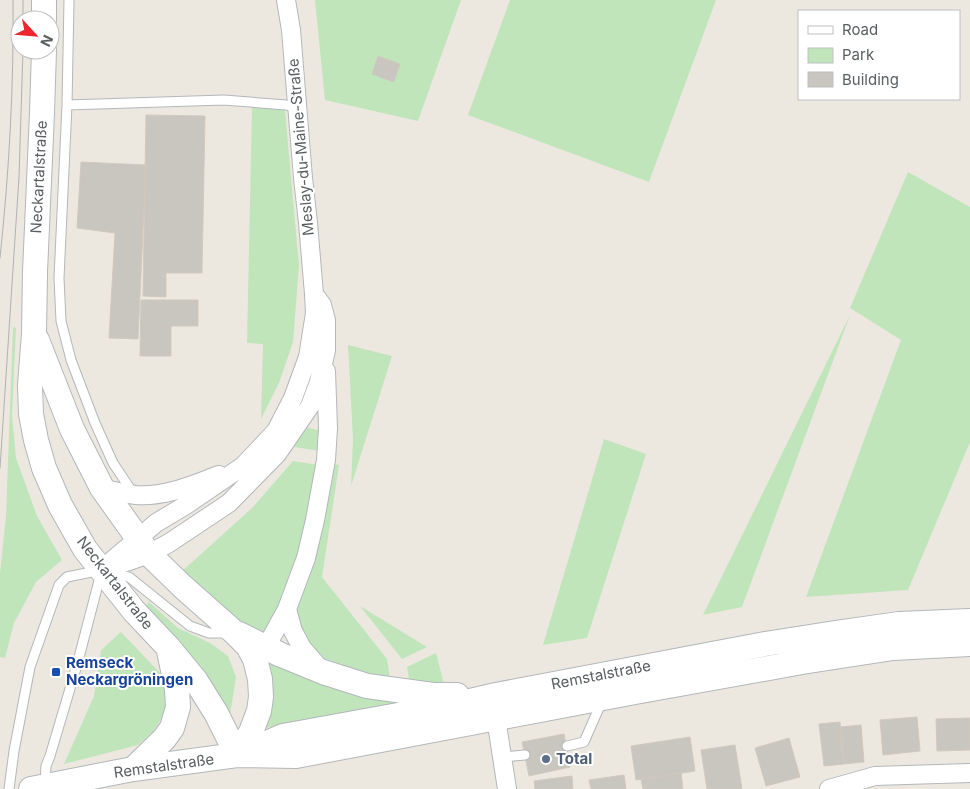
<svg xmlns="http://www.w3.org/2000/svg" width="970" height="789" font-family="Inter,sans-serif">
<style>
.green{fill:#c0e5bb}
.building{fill:#c9c5bf;stroke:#d1c9be}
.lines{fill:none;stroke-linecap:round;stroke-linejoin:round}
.lane-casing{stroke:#b3b7bb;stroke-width:11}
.street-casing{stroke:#b3b7bb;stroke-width:20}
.secondary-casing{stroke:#b2b7bb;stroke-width:26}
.lane{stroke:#fff;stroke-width:9}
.street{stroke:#fff;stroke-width:18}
.secondary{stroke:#fff;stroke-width:24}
.tram{stroke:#b0b1b1;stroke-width:1}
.transit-dot{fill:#1a4fb4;stroke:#fff;stroke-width:2}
.service-dot{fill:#5c6f8a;stroke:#fff;stroke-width:2}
.labels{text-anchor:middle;stroke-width:4;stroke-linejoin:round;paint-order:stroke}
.street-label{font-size:15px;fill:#595e61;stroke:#fff}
.transit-label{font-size:15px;font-weight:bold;fill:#164399;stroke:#fff;text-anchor:start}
.service-label{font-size:15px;font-weight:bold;fill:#4e5e75;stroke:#fff;text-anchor:start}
</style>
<rect width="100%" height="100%" fill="#ece8e0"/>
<path class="green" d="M315,0H461L418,121L325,100Z
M510,0H716L649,182L468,115Z
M252,106L285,110L299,266L293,342L279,383L261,419L263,344L247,343Z
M908,172L970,207V442L908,590L806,597L901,340L850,308Z
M850,315L742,607L703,615Z
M13,327L16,328L12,416L16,458L37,516L62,560L36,582L14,623L5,658L0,657V574L6,516Z
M348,345L392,356L351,486L353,439Z
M305,427L318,430L320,451L294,447Z
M604,439L646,454L587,638L543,645Z
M293,461L319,465L312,506L292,576L264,636L232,616L180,573L252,508Z
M330,463L339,465L322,577L387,659L390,678L365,673L318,656L291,610Z
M149,602L178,628L210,643L228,656L236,677L230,716L145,608Z
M360,606L427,647L402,659Z
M121,632L162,675L168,709L152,733L138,745L64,764L94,696L101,650Z
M436,653L444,684L409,679L407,667Z
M269,661L355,694L413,707L264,728Z"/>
<path class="building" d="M378,56L400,64L394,82L372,74Z
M146,115L205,116L202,273H166V297L143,296Z
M81,162L146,165L138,339L109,338L115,233L77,228Z
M141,300H198V326H171V356H140Z
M917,717L920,751L883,755L880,720Z
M970,718V750L937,751L936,719Z
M840,722L844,764L824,766L819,724Z
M861,725L864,762L844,764L840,727Z
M564,734L570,767L529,776L522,742Z
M690,737L695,771L636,780L631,746Z
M789,738L800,777L766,786L755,748Z
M735,745L742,789H707L701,750Z
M681,773L683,789H643L641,779Z
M624,775L626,789H591L589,780Z
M572,776L573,789H535L534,781Z"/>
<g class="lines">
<defs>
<path id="lane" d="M69,0L67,105L59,278L61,321L71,360L95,423L113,463L133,493
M67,105L224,100L286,105L297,108
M567,746L584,742L602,701
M502,757L525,755
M45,784L46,766L50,756L77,665L101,573
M9,789L14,751L30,667L59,585L67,577L101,570L129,577L190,626L209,633H227"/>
<path id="street" d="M102,488C113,491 125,494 136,495C166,497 192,485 219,475
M109,568L149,554L169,543L229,503L277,454L310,406L319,382L326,350V320L322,305L317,298
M101,570L156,523L186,505L243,466L276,431L293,398L308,357L315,313L314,294L308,223L303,178L291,30L286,0
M259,655L266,647L287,609
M321,670L302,648L293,631L287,609L306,558L315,520L326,460L328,428L326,371
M496,718L507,789
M829,789L875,776L970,773"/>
<path id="secondary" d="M44,0V20
M44,50L42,113L35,272L34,334L30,385L31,414L36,440L44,468L60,505L85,549L134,611L168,647L196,681L216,713L237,755
M37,340L72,429L102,488L149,554L183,587L235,633L248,646L255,659L260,679L261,697L259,711L251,732L237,755
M239,634L279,654L323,672L367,686L433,695H457
M246,752L283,736L453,705L496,695L765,644L835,633L899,624L970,621
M133,769L164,739L172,728L178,707L177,689L169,651
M31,789L133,769L237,755L296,756L635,692L802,662L893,648L970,644"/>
</defs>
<use href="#lane" class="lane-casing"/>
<use href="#street" class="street-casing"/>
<use href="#secondary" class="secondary-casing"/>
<use href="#lane" class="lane"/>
<use href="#street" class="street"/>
<use href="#secondary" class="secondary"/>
<path class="tram" d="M23,0V20
M0,258C9,173 14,86 13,0
M0,468L19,177L23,50"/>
</g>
<rect class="transit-dot" x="51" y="667" width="10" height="10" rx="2.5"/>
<circle class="service-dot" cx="546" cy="759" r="5"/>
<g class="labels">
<g class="street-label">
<text transform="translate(301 147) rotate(-95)" y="5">Meslay-du-Maine-Straße</text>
<text transform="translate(39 177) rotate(-87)" y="5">Neckartalstraße</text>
<text transform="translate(115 583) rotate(52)" y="5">Neckartalstraße</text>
<text transform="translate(601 675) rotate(-11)" y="5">Remstalstraße</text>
<text transform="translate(164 766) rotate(-8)" y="5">Remstalstraße</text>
</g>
<g class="transit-label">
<text x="66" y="668">Remseck<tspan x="66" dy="17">Neckargröningen</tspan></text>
</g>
<g class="service-label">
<text x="556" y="764">Total</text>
</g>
</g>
<rect x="798" y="10" width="162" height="90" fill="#ffffff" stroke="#bdbfc0"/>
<rect x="808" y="26" width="25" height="8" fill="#ffffff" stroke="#bdbfc0"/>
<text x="842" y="35" font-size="15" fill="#595e61">Road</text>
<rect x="808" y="48" width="25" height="15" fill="#c0e5bb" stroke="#bdbfc0"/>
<text x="842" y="60" font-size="15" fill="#595e61">Park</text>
<rect x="808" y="72" width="25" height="15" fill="#c9c5bf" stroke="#bdbfc0"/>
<text x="842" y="85" font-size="15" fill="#595e61">Building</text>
<g transform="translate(35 35) rotate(116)"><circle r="24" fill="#ffffff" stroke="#bdbfc0"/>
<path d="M0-4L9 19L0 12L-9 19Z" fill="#ec262f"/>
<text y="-8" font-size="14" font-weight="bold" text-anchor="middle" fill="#595e61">N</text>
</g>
</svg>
